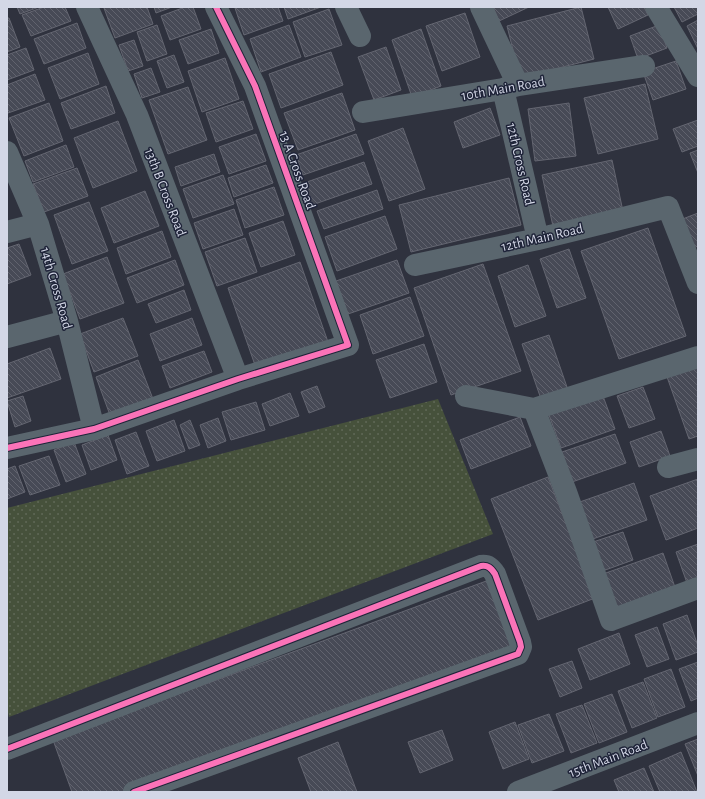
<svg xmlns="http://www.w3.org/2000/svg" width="705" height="799" font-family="'Alegreya Sans',sans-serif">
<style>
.grass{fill:url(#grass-dots)}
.building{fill:url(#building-back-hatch);stroke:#646671}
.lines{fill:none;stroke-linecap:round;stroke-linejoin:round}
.minor{stroke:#5a666e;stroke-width:22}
.cycleway-casing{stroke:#1f2439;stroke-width:8}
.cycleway{stroke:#fb73b8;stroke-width:6}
.labels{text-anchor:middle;stroke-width:3;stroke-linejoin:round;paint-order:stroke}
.street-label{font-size:14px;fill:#d3d7e6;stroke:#1f2439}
</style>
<defs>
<pattern id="grass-dots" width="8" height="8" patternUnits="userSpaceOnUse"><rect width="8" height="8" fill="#46513b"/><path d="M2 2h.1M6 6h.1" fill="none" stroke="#606957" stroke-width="1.8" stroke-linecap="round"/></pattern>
<pattern id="building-back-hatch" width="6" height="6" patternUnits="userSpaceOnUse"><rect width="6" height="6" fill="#474a56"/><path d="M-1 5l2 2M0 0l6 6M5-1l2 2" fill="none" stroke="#61636e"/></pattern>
</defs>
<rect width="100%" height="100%" fill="#2f323e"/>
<path class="grass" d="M438,399L493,534L9,717L7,708V508Z"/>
<path class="building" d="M17,7H39L20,14Z
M44,7H65L71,21L31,36L22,15Z
M107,7H147L153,24L115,38L104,8Z
M154,7H172L156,13Z
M185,7H193L201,29L170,40L161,16Z
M239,7H278L283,21L244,35L235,8Z
M284,7H321L288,19Z
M493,7H529L499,21Z
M581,7L594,59L520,78L507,26Z
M608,7H644L648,15L618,29Z
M674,7H698V14L682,22Z
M329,9L342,45L305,57L293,22Z
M465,13L480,57L442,71L426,26Z
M7,18H9L20,47L7,52Z
M698,20V49L687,26Z
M77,23L86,48L44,64L34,39Z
M157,25L167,54L147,61L137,32Z
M289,25L301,57L261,72L250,39Z
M659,25L667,48L638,59L630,36Z
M211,29L219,53L188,64L179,40Z
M421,29L441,86L412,97L392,40Z
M134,40L143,66L128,71L119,45Z
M386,47L401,90L374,100L358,57Z
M26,48L34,70L7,80V55Z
M331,52L343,85L281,108L269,74Z
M88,53L99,84L60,99L48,68Z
M174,55L184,82L167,88L157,61Z
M225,58L239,99L202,112L188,71Z
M676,61L686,89L653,100L643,72Z
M151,68L160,92L142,98L134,74Z
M35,74L45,100L8,113L7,110V85Z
M645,84L658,139L598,154L584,98Z
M106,86L115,113L71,129L61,103Z
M188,87L207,140L168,154L149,100Z
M342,93L355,130L298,150L284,113Z
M243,101L253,129L216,142L206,113Z
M49,103L63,141L24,156L9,118Z
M569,103L576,156L535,161L528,109Z
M490,108L500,135L463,148L454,122Z
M698,120V146L682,152L673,129Z
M118,121L137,171L93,188L74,138Z
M403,128L425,189L389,201L368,141Z
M256,134L266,161L229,174L219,147Z
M356,134L364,154L303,175L296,155Z
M66,145L74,167L33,182L25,161Z
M698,150V173L690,153Z
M214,154L220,172L181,186L175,167Z
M612,160L624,216L554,231L542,175Z
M364,162L372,184L312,205L304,183Z
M266,165L273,183L234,197L228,178Z
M77,168L88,196L44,212L33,184Z
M223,175L234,204L193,218L183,189Z
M509,178L521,225L411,252L399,205Z
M274,187L284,215L245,228L236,200Z
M377,190L383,209L324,229L317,211Z
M145,191L159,226L114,243L101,208Z
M89,202L108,251L72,264L54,215Z
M234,209L243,235L203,249L194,223Z
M698,213V246L691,249L680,220Z
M385,216L397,249L337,271L325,237Z
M283,221L295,255L261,267L249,233Z
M648,228L686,336L619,359L581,251Z
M162,231L171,257L126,274L117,248Z
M245,238L257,272L217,286L205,252Z
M19,244L31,275L7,284V248Z
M569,249L586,298L557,308L540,259Z
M107,257L124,303L80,319L63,274Z
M175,260L184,285L137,303L127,278Z
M397,260L409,293L348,314L336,281Z
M300,262L328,342L256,368L228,288Z
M483,264L521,371L451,395L414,288Z
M528,265L546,316L515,327L498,276Z
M184,290L191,310L156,323L148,304Z
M410,297L424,336L373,354L360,315Z
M123,318L138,356L94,372L80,334Z
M192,318L202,345L160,361L150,334Z
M549,335L568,390L541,399L522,344Z
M424,344L437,382L390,398L376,360Z
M50,348L61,379L7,398V364Z
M204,351L212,372L170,388L162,366Z
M138,360L153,399L110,415L96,377Z
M698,363V436L689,439L666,374Z
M317,386L325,407L309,413L301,392Z
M643,387L655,419L629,428L617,396Z
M290,393L299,416L270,426L262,404Z
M23,396L31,421L15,427L7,401Z
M603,396L615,429L561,448L549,415Z
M256,402L265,430L231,440L222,412Z
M520,417L531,446L471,469L460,440Z
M218,418L226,441L208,448L200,425Z
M174,420L185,451L157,461L146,431Z
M190,420L200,445L189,449L180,425Z
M661,431L670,456L639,467L630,442Z
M136,432L149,466L127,474L115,440Z
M615,434L626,463L572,482L562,452Z
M108,435L117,460L91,470L82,445Z
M74,442L86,474L66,482L54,450Z
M49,456L60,485L30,495L19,466Z
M15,466L25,492L7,499V469Z
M548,477L595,598L538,620L491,499Z
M698,479V528L666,540L650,496Z
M634,483L647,520L587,541L574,504Z
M623,532L633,560L597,573L587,544Z
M698,544V579L687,583L676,552Z
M663,553L677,593L614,615L600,575Z
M489,580L514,648L122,792H72L53,740Z
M687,615L698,646V652L676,660L663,624Z
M657,627L669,659L647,667L635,635Z
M619,633L630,664L590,680L578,649Z
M572,661L582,688L560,697L549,669Z
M698,662V698L691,701L679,669Z
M671,669L685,707L658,717L644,679Z
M643,682L657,718L632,728L618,691Z
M612,694L627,732L599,743L584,704Z
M582,705L597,743L571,753L556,714Z
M549,714L564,751L532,763L518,725Z
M515,722L529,759L503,769L489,732Z
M442,730L453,760L420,773L408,742Z
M698,739V776L685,744Z
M338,742L357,792H311L298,758Z
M681,752L697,792H660L649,766Z
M644,768L654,792H619L614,780Z"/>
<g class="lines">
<path class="minor" d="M87,7L137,115L238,379
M346,7L360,36
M481,7L518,85
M656,7L698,76
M503,89L538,239
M363,112L503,89L518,85L644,66
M7,152L38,224L67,321L94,429
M7,232L38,224
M415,265L538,239L668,207L698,283
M7,337L67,321
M466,396L534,409L698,357
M534,409L566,492L611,620L698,588
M7,448L94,429L238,379L348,345L255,86L216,7
M668,467L698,459
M7,749L481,566C488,565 491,568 495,574L520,642L521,647L518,654L134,792
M518,792L698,723"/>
<defs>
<path id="cycleway" d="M7,448L94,429L238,379L348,345L255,86L216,7
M7,749L481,566C488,565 491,568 495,574L520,642L521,647L518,654L134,792"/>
</defs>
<use href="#cycleway" class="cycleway-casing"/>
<use href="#cycleway" class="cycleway"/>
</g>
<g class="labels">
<g class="street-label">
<text transform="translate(503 88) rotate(-10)" y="5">10th Main Road</text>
<text transform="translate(521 164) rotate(77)" y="5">12th Cross Road</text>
<text transform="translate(298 170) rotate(70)" y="5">13 A Cross Road</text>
<text transform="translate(166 192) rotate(69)" y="5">13th B Cross Road</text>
<text transform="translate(542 237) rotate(-13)" y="5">12th Main Road</text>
<text transform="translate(57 288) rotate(74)" y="5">14th Cross Road</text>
<text transform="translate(608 758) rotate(-21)" y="5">15th Main Road</text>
</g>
</g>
<rect width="705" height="799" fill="none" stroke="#d3d7e6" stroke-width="16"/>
</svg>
